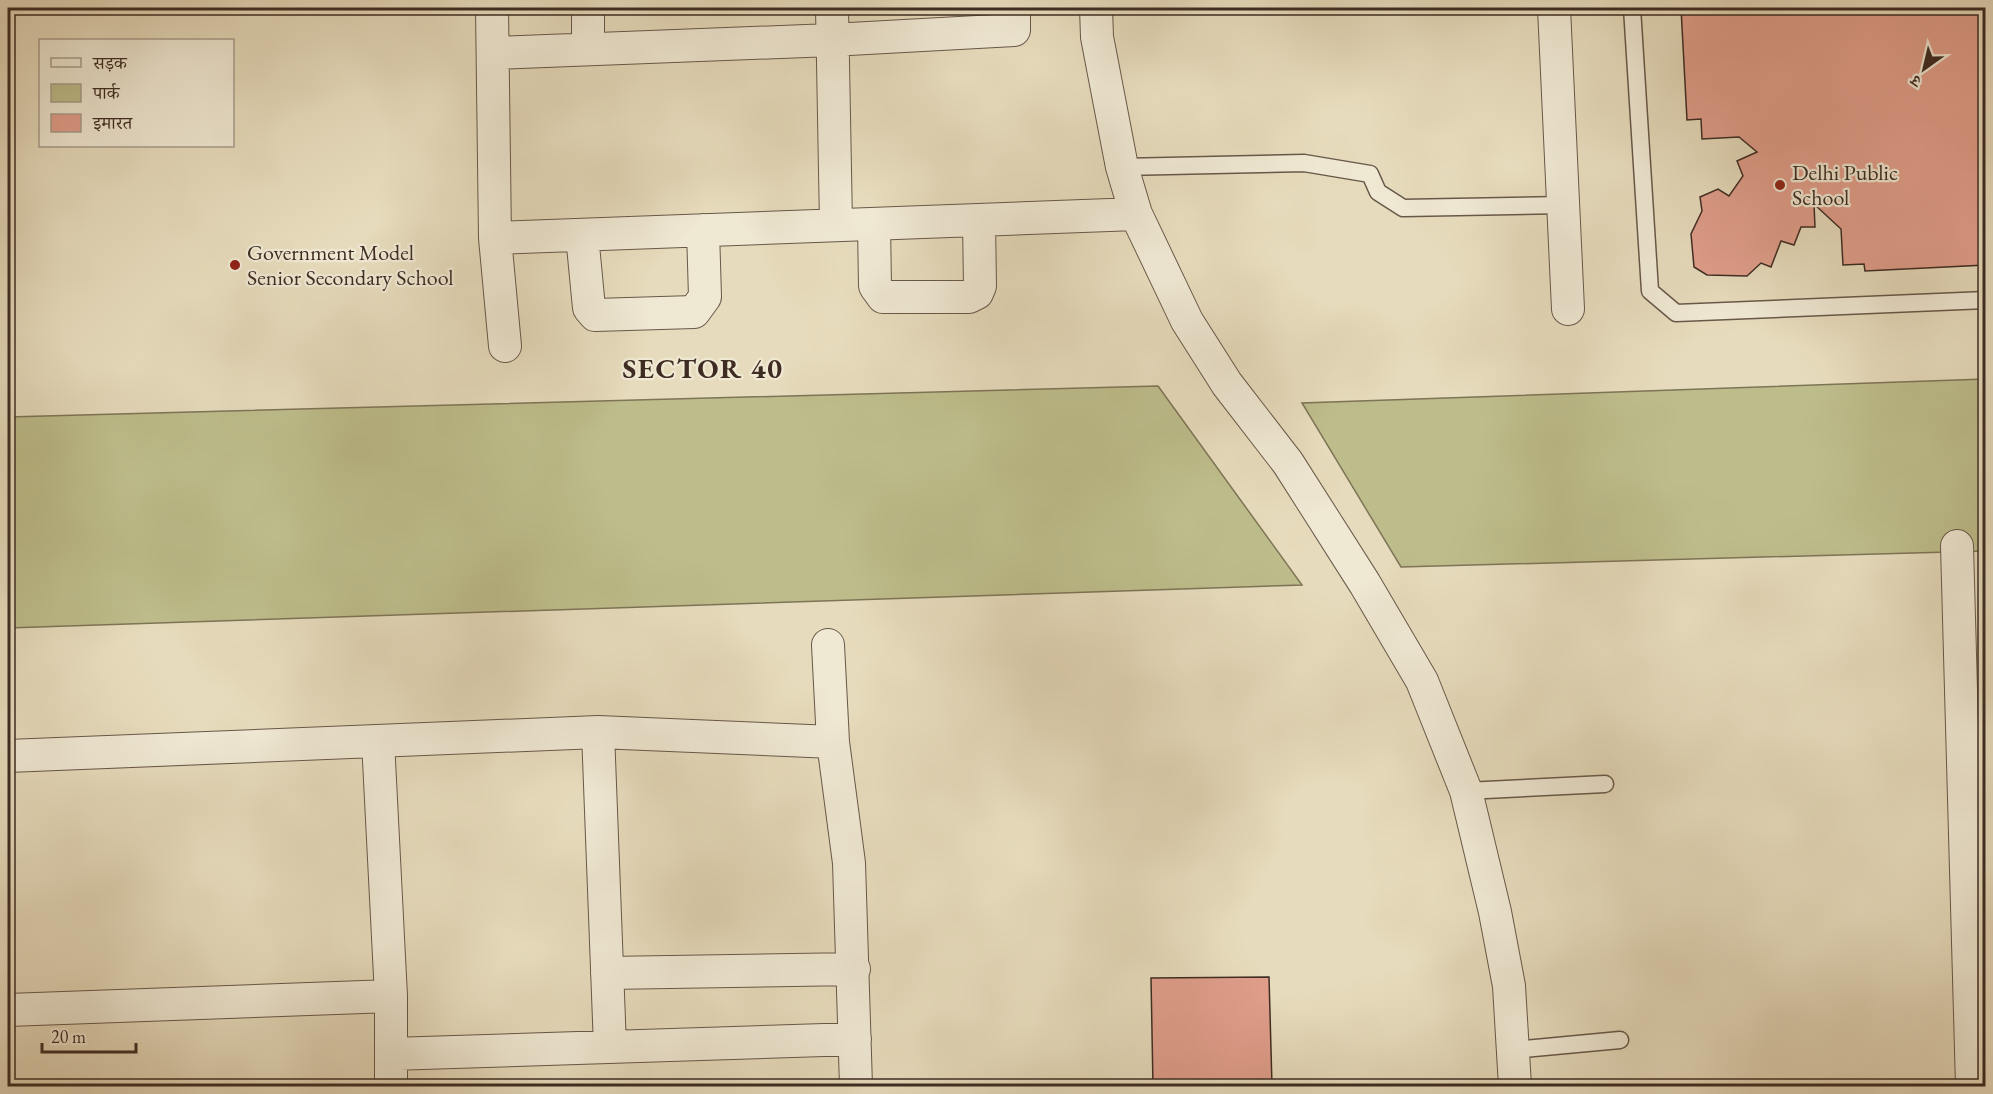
<svg xmlns="http://www.w3.org/2000/svg" width="1993" height="1094" font-family="'EB Garamond','Noto Serif Devanagari',serif">
<style>
.green{fill:#bdbd8b;stroke:#7e7457;stroke-width:1.5}
.building{fill:#e09e8b;stroke:#3e2c23;stroke-width:1.5}
.lines{fill:none;stroke-linecap:round;stroke-linejoin:round}
.service-casing{stroke:#685849;stroke-width:19}
.minor-casing{stroke:#685849;stroke-width:34}
.service{stroke:#efe8d3;stroke-width:16}
.minor{stroke:#efe8d3;stroke-width:32}
.poi-dot{fill:#8f2418;stroke:#efe8d3;stroke-width:2}
.labels{text-anchor:middle;stroke-width:4.5;stroke-linejoin:round;paint-order:stroke}
.poi-label{font-size:22px;fill:#3e2c23;stroke:#efe8d3;text-anchor:start}
.district-label{font-size:28px;font-weight:bold;letter-spacing:1.5px;fill:#3e2c23;stroke:#efe8d3}
</style>
<rect width="100%" height="100%" fill="#e6dbbc"/>
<filter id="stains"><feTurbulence type="fractalNoise" baseFrequency=".00333" numOctaves="4"/><feColorMatrix values="0 0 0 0 .2 0 0 0 0 .09 0 0 0 0 .02 0 0 0 .5 -.17"/></filter>
<radialGradient id="worn" r=".72"><stop offset=".6" stop-color="#630" stop-opacity="0"/><stop offset="1" stop-color="#630" stop-opacity=".3"/></radialGradient>
<path class="green" d="M1985,379V551L1401,567L1302,403Z
M1158,386L1302,585L8,628V417Z"/>
<path class="building" d="M1681,8H1986V265L1865,271L1864,264L1843,265L1841,229L1814,204L1815,227H1801L1794,245L1781,241L1771,267L1761,263L1747,276L1707,275L1694,267L1691,234L1702,211L1700,197L1718,189L1729,196L1743,176L1737,161L1757,152L1739,137L1702,139L1701,119L1687,120Z
M1269,977L1272,1086H1153L1151,978Z"/>
<g class="lines">
<defs>
<path id="service" d="M1632,8L1650,291L1676,313L1986,300
M1122,167L1304,163L1370,174L1378,192L1403,208L1563,205
M1466,791L1605,784
M1514,1050L1620,1040"/>
<path id="minor" d="M492,8L495,238L505,346
M588,8V49
M832,8L836,225
M1096,8L1097,37L1122,167L1136,214L1187,321L1227,384L1288,463L1365,584L1422,681L1466,791L1495,912L1509,986L1515,1086
M1554,8L1568,309
M493,53L831,40L1014,30V8
M874,224L875,286L883,297H969L977,293L980,286L979,220
M582,235L589,308L595,315L694,312L705,297L703,230
M495,238L1136,214
M1957,546L1972,1086
M828,645L833,742L849,863L856,1086
M598,732L610,1047
M378,741L391,996V1086
M8,756L598,732L833,742
M607,973L854,969
M8,1010L391,996
M391,1054L855,1039"/>
</defs>
<use href="#service" class="service-casing"/>
<use href="#minor" class="minor-casing"/>
<use href="#service" class="service"/>
<use href="#minor" class="minor"/>
</g>
<g class="poi-dot">
<circle cx="1780" cy="185" r="6"/>
<circle cx="235" cy="265" r="6"/>
</g>
<g class="labels">
<g class="poi-label">
<text x="1792" y="180">Delhi Public<tspan x="1792" dy="25">School</tspan></text>
<text x="247" y="260">Government Model<tspan x="247" dy="25">Senior Secondary School</tspan></text>
</g>
<g class="district-label">
<text x="703" y="378">SECTOR 40</text>
</g>
</g>
<rect width="1993" height="1094" fill="none" stroke="#e6dbbc" stroke-width="30"/>
<rect x="9" y="9" width="1975" height="1076" fill="none" stroke="#3e2c23" stroke-width="3"/>
<rect x="15" y="15" width="1963" height="1064" fill="none" stroke="#3e2c23" stroke-width="1.5"/>
<rect x="39" y="39" width="195" height="108" fill="#efe8d3" stroke="#a89d8d" stroke-width="1.5"/>
<rect x="51" y="58" width="30" height="9" fill="#efe8d3" stroke="#a89d8d" stroke-width="1.5"/>
<text x="93" y="69" font-size="18" fill="#3e2c23">सड़क</text>
<rect x="51" y="84" width="30" height="18" fill="#bdbd8b" stroke="#a89d8d" stroke-width="1.5"/>
<text x="93" y="99" font-size="18" fill="#3e2c23">पार्क</text>
<rect x="51" y="114" width="30" height="18" fill="#e09e8b" stroke="#a89d8d" stroke-width="1.5"/>
<text x="93" y="129" font-size="18" fill="#3e2c23">इमारत</text>
<g transform="translate(1924 69) rotate(214)" stroke="#efe8d3" stroke-width="4.5" paint-order="stroke">
<path d="M0-4.5L10 22L0 15L-10 22Z" fill="#3e2c23"/>
<text y="-9" font-size="16" font-weight="bold" text-anchor="middle" fill="#3e2c23">उ</text>
</g>
<path d="M42 1043v9h94v-9" fill="none" stroke="#3e2c23" stroke-width="3"/>
<text x="51" y="1043" font-size="18" fill="#3e2c23" stroke="#efe8d3" stroke-width="4.5" paint-order="stroke">20 m</text>
<rect width="100%" height="100%" filter="url(#stains)"/>
<rect width="100%" height="100%" fill="url(#worn)"/>
</svg>
